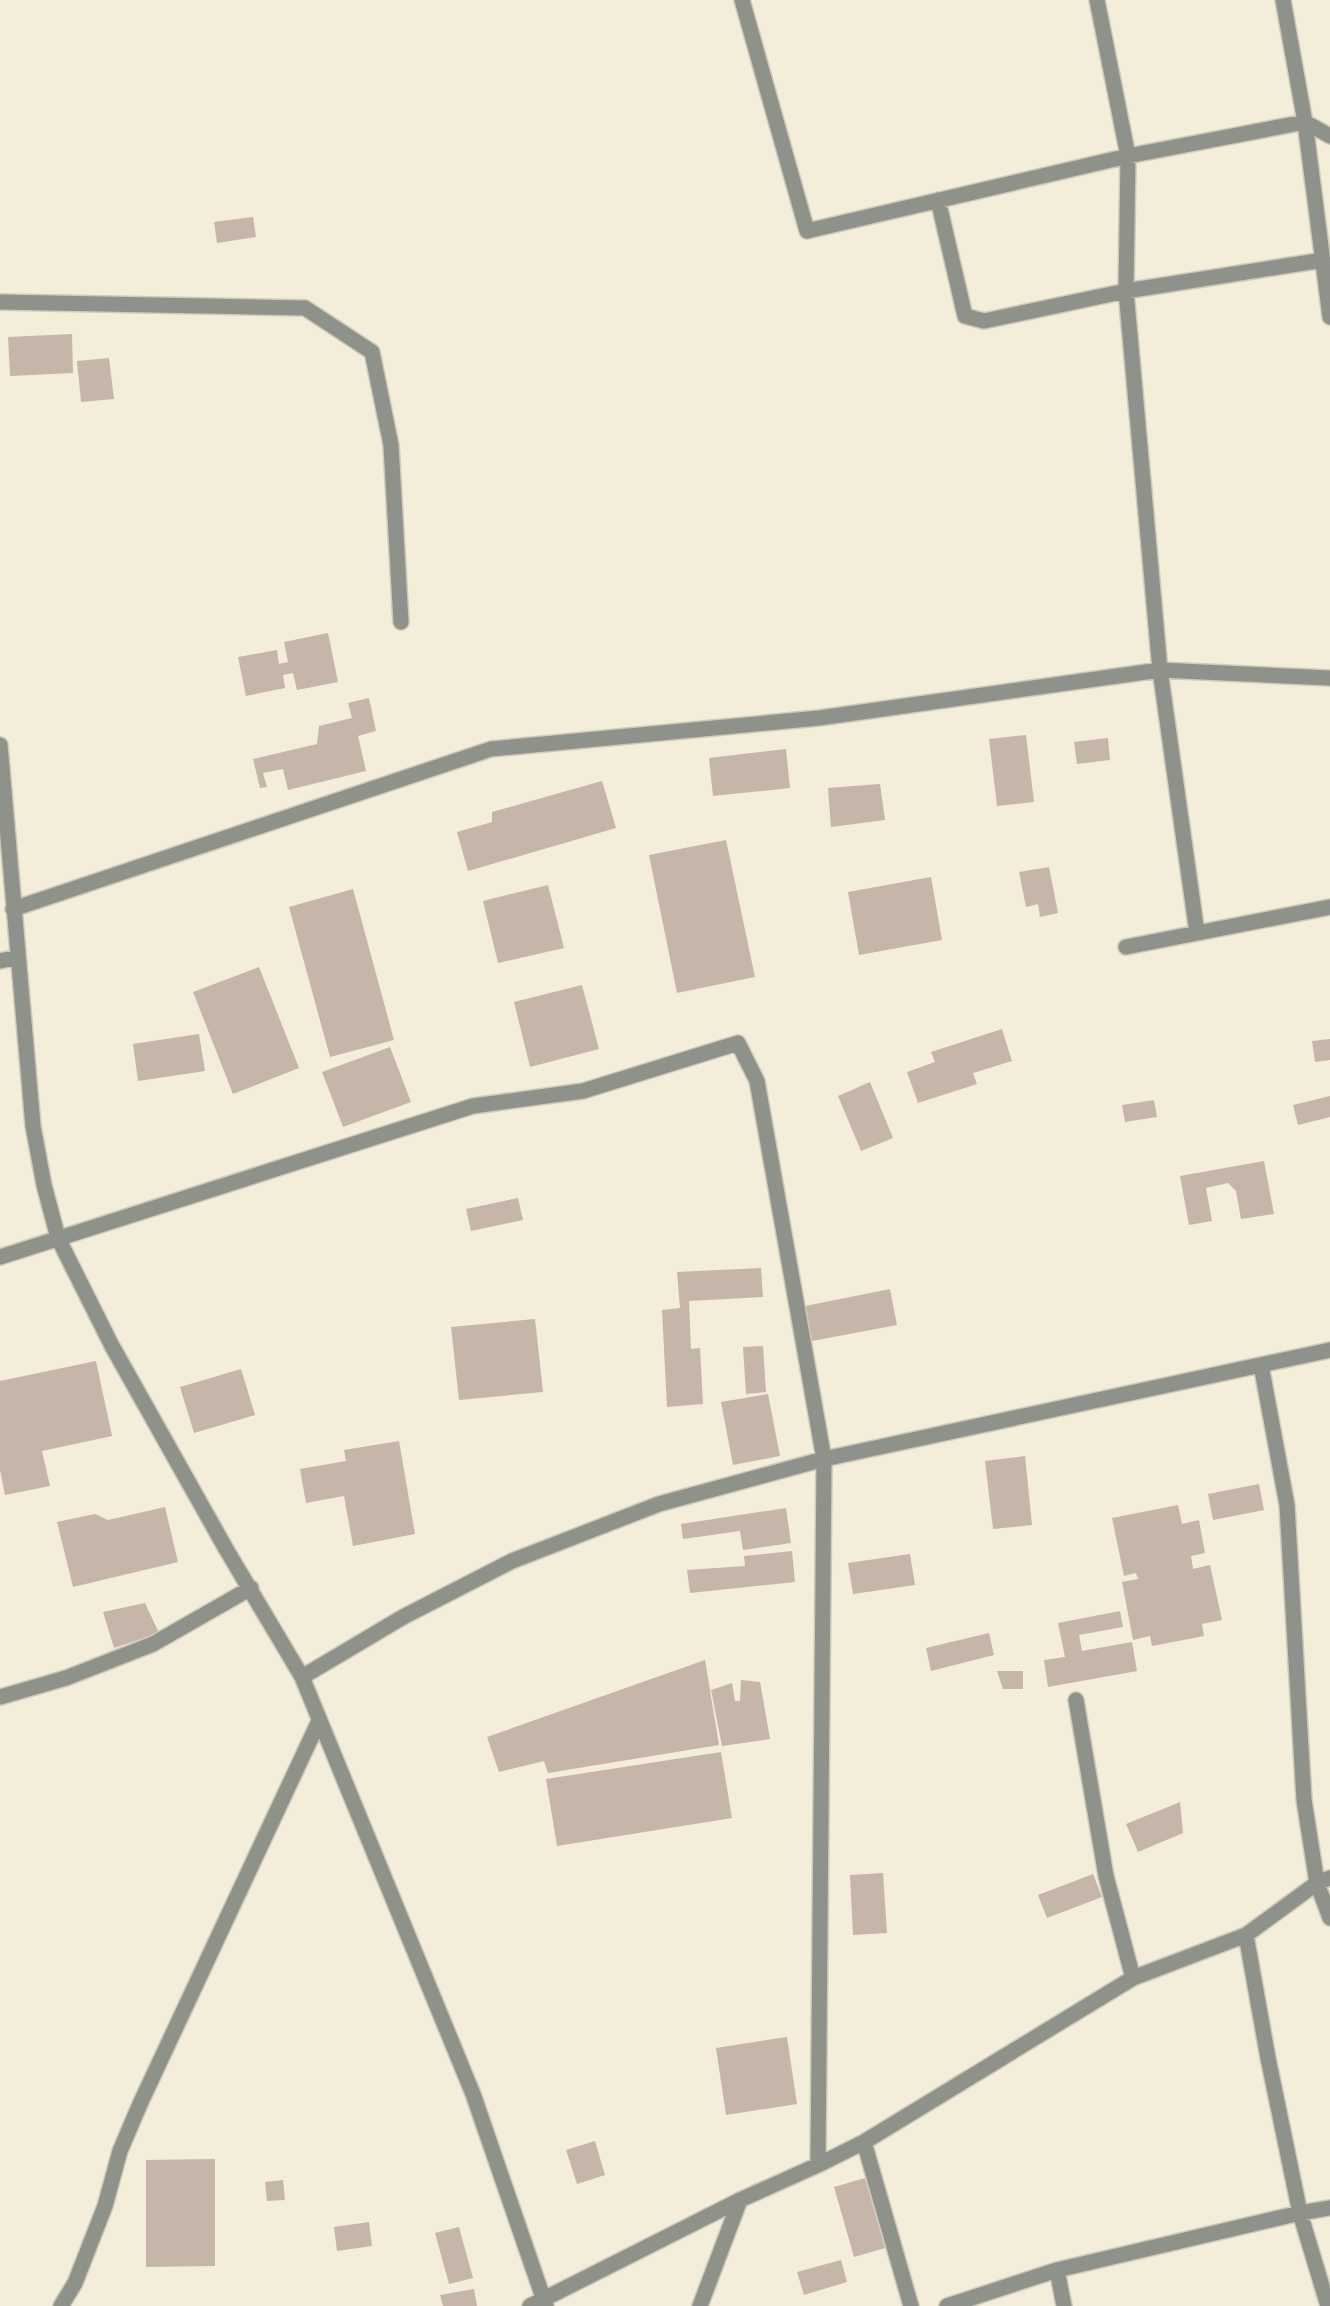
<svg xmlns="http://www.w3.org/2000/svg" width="1330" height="2306" font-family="'Roboto Serif',serif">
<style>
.building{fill:#c6b5a9}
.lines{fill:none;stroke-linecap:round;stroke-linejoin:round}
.minor-casing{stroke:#d0cab9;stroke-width:18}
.minor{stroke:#8f928a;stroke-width:15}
</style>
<rect width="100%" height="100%" fill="#f4edda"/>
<path class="building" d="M253,217L256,237L217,243L214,222Z
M72,334L73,373L10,376L8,337Z
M109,358L114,399L81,402L77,361Z
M328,633L338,682L297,690L293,673L283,675L285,688L246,696L238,657L277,650L279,664L288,662L284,642Z
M369,698L376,731L358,736L366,771L288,790L283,769L263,773L267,787L260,788L253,759L317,744L319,726L352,718L348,703Z
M1026,735L1034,802L997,806L989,739Z
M1108,738L1110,760L1077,764L1074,742Z
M786,749L790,788L713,796L709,758Z
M602,781L616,828L468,871L457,832L492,822V812Z
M880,784L885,820L831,827L828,788Z
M726,840L755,977L677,993L649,855Z
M1049,867L1058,913L1040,917L1038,904L1026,907L1019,872Z
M931,877L942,940L859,955L848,892Z
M548,885L564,948L498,963L483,901Z
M353,889L394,1040L330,1057L289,907Z
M259,967L299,1068L233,1094L193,992Z
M582,985L599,1049L530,1067L514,1002Z
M1002,1029L1012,1061L973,1073L977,1084L918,1103L907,1072L935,1062L931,1052Z
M199,1034L205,1071L138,1081L133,1044Z
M1330,1039V1060L1315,1062L1312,1041Z
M390,1047L411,1102L343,1127L322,1072Z
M870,1082L893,1138L861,1151L838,1096Z
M1330,1096V1117L1298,1125L1293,1105Z
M1154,1100L1157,1117L1125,1122L1122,1105Z
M1264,1161L1274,1214L1241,1219L1236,1191L1228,1183L1206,1188L1212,1221L1189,1225L1180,1176Z
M518,1198L523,1220L471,1231L466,1209Z
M761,1268L763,1297L689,1301L691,1349L700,1348L703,1404L667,1407L662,1310L680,1308L677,1272Z
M890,1289L897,1325L812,1341L805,1306Z
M535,1319L543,1392L459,1400L451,1327Z
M763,1346L766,1392L746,1394L743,1347Z
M96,1361L112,1436L42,1451L50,1486L5,1495L0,1470V1381Z
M241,1369L255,1415L194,1433L180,1387Z
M768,1394L780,1456L733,1465L721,1402Z
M399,1441L415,1534L353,1546L344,1496L306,1503L300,1469L346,1461L344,1450Z
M1025,1456L1032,1525L993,1529L985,1461Z
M1259,1484L1264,1510L1213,1520L1208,1494Z
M1178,1505L1182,1524L1199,1520L1205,1553L1191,1556L1193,1569L1210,1565L1222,1620L1202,1624L1204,1636L1152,1646L1150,1636L1133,1640L1122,1582L1138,1579L1136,1573L1124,1576L1112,1518Z
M165,1507L178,1562L73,1587L57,1522L95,1514L108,1520Z
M786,1508L791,1543L743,1550L740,1531L683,1539L681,1524Z
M792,1551L795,1582L690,1593L687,1570L745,1566L744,1556Z
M910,1554L915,1585L853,1594L848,1563Z
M145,1603L159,1633L114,1648L103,1612Z
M1120,1611L1123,1627L1079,1635L1082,1651L1132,1642L1137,1671L1048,1687L1044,1660L1065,1657L1058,1623Z
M989,1633L994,1655L931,1671L926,1648Z
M705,1660L719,1745L548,1773L544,1761L499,1772L487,1737Z
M997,1671H1023V1689H1003Z
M741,1680L760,1682L770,1739L722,1746L711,1690L732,1683L735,1701H740Z
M721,1752L732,1818L557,1846L546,1779Z
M1180,1802L1183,1833L1138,1852L1126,1824Z
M883,1873L887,1933L853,1935L850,1875Z
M1093,1874L1102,1897L1047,1918L1038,1895Z
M787,2037L797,2104L726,2115L716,2048Z
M595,2141L605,2175L577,2184L566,2150Z
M215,2159V2266L146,2267V2160Z
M865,2178L885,2248L854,2257L834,2187Z
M283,2180L285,2200L267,2201L265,2182Z
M369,2222L372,2246L337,2251L334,2227Z
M459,2227L473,2278L449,2284L435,2233Z
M841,2260L847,2282L804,2295L797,2272Z
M474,2289L477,2306H443L440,2295Z"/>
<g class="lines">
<defs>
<path id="minor" d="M742,0L807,231L1128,156L1305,122L1330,136
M1097,0L1128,156L1126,291L1160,670L1197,933
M1283,0L1305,122L1330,317
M938,200L965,316L984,321L1126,291L1323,260
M0,302L305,308L372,352L391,445L401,622
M0,745L33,1126L44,1185L58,1238L112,1346L226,1549L302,1677L473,2094L546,2306
M13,909L491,749L819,718L1160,670L1330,678
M1126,947L1330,907
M0,961L18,957
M0,1257L473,1106L583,1091L738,1043L757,1081L824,1459L818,2165
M1261,1365L1287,1505L1304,1800L1317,1883L1330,1918
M302,1677L403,1617L512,1561L659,1504L824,1459L1330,1350
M0,1697L66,1678L153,1644L251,1588
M1076,1700L1106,1876L1133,1978
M1246,1935L1268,2058L1300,2213L1328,2306
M864,2142L911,2306
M1057,2270L1064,2306
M61,2306L75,2283L105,2206L120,2151L140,2104L319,1721
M530,2306L740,2200L818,2165L864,2142L1133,1978L1246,1935L1317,1883L1330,1878
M700,2306L740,2200
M947,2306L1057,2270L1300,2213L1330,2208"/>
</defs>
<use href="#minor" class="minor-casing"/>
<use href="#minor" class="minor"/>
</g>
</svg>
